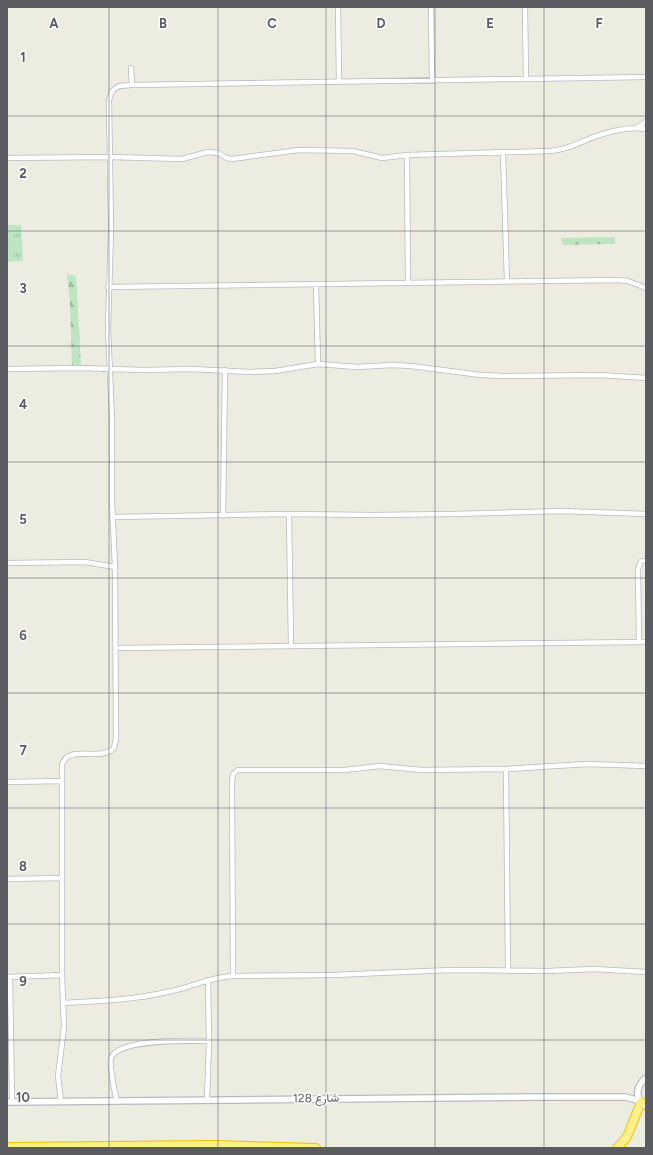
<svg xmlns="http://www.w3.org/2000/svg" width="653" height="1155" font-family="Figtree,Vazirmatn,sans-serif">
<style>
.grass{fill:url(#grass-tufts)}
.forest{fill:url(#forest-firs)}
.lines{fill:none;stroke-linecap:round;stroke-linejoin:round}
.minor-casing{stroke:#b9bac0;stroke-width:6}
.tertiary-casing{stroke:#b9bac0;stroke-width:8}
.motorway-casing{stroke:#eec300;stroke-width:10}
.minor{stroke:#fff;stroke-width:4.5}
.tertiary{stroke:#fff;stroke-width:5.5}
.motorway{stroke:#fdef87;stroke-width:8}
.grid{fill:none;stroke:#5a5c62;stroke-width:1;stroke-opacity:0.55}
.labels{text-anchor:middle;stroke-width:3;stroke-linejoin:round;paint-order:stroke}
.street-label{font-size:12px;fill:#5a5c62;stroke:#fff}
.grid-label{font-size:13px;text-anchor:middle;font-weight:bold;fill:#5a5c62;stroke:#fff;stroke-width:3;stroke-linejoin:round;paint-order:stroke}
</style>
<defs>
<pattern id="grass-tufts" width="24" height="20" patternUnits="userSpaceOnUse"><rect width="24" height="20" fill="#bde5c2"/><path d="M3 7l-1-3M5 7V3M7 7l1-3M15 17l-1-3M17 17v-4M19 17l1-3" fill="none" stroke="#9dbda1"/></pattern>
<pattern id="forest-firs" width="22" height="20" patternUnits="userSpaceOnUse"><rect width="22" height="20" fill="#bde5c2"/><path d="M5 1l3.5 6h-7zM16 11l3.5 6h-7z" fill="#9dbda1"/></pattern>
</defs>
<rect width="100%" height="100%" fill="#edece1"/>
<path class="grass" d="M7,225H21L23,261L7,262Z"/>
<path class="forest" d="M615,237V244L562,245L561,238Z
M67,274L76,276L81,365H72L70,304Z"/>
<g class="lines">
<defs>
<path id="minor" d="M338,7L339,82
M431,7L432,81
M525,7L526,79
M131,68L132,85
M636,128L646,122
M503,153L507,281
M407,155L408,283
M7,158L110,157L182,159L208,152L218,153L227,158L232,159L299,150L353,151L382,158L407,155L550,151C565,150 577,144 591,138C607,132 629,126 646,129
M316,284L318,364
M108,287L618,280L628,281L646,288
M7,369L80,368L143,370L191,369L250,372L275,371L318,364L357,367L392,365L411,366L481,375L505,376L600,375L646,378
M289,514L291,646
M223,516L225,370
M112,517L289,514L373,515L453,514L562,511L646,514
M7,563L85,562L115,567
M639,642L638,570L640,563L642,561H646
M116,648L646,642
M506,769L508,971
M7,782L61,781
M7,879L62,878
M233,976L232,781L233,774L238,770H345L380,766L421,770L506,769L587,764L646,766
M7,977L62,975
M10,977L12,1101
M63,1003C98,1001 133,1000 167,992C189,988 210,977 233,976L333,975L451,970L548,971L594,969L646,972
M207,1100L209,1041L208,980
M117,1101C115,1094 109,1064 111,1058C119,1038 190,1041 209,1041
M61,1102L58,1076L64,1027L62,975V764C70,744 100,762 114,748L116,739L115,567L112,501V419L108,328L111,230L109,100L112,91L119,86L132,85L646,77"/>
<path id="tertiary" d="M646,1078C636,1086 634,1099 646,1106
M7,1102L540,1097H625L640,1101"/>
<path id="motorway" d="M7,1147L215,1145L316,1148
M617,1148L627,1137L641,1102"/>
</defs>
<use href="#minor" class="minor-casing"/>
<use href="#tertiary" class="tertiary-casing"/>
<use href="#motorway" class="motorway-casing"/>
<use href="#minor" class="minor"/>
<use href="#tertiary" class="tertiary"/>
<use href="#motorway" class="motorway"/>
</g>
<path class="grid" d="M109,7V1148M218,7V1148M326,7V1148M435,7V1148M544,7V1148M7,116H646M7,231H646M7,346H646M7,462H646M7,578H646M7,693H646M7,808H646M7,924H646M7,1040H646"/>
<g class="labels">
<g class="street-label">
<text transform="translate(316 1098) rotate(-1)" y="4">شارع 128</text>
</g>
</g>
<g class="grid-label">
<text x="54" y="28">A</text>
<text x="163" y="28">B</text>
<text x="272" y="28">C</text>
<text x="381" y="28">D</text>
<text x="490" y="28">E</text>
<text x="599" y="28">F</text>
<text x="23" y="62">1</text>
<text x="23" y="178">2</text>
<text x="23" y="293">3</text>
<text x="23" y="409">4</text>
<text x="23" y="524">5</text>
<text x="23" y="640">6</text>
<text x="23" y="755">7</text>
<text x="23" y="871">8</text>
<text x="23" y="986">9</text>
<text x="23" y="1102">10</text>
</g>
<rect width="653" height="1155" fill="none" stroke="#5a5c62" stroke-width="16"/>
</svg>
